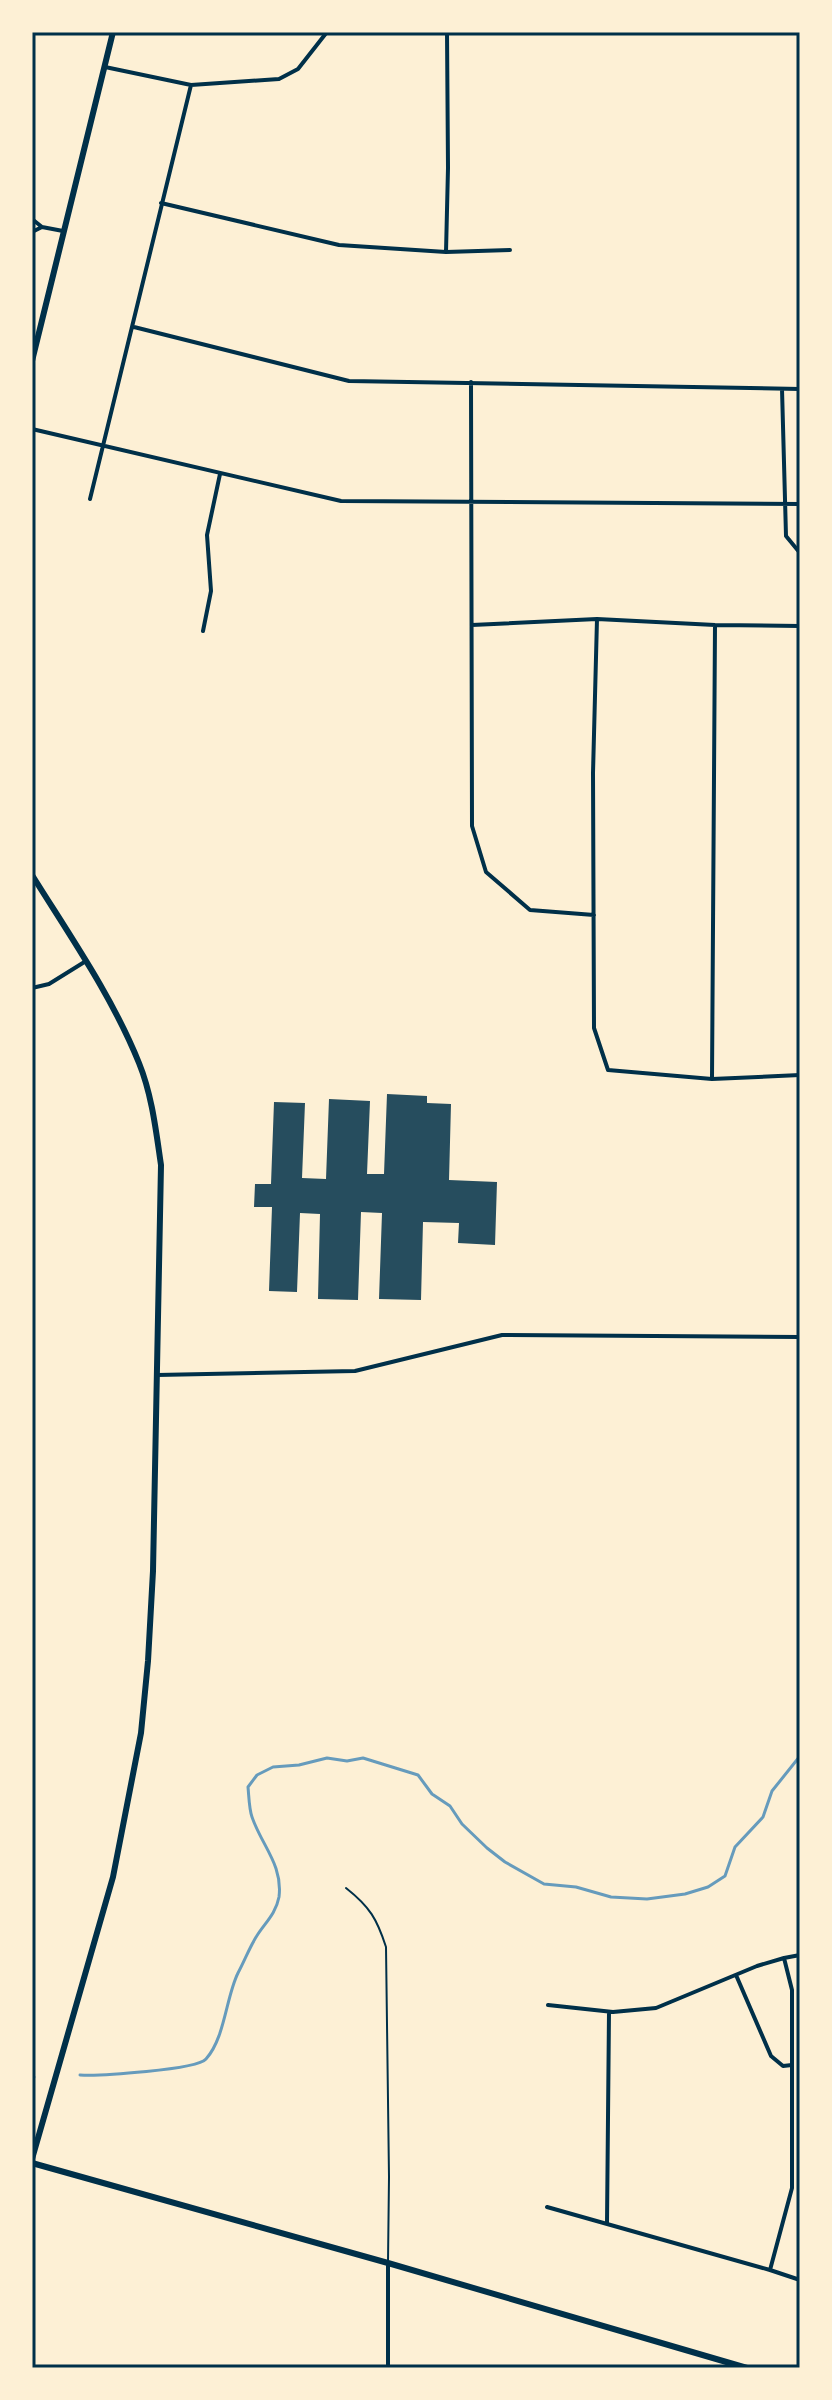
<svg xmlns="http://www.w3.org/2000/svg" width="832" height="2400" font-family="'Public Sans',sans-serif">
<style>
.lines{fill:none;stroke-linecap:round;stroke-linejoin:round}
.stream{stroke:#669bbc;stroke-width:3}
.building{fill:#264d5e}
.service{stroke:#003049;stroke-width:2}
.minor{stroke:#003049;stroke-width:4}
.secondary{stroke:#003049;stroke-width:6}
.primary{stroke:#003049;stroke-width:6}
.neatline{fill:none;stroke:#003049;stroke-width:3}
</style>
<rect width="100%" height="100%" fill="#fdf0d5"/>
<g class="lines">
<path class="stream" d="M80,2075C99,2076 196,2070 206,2059C225,2038 226,1997 238,1973C245,1960 250,1946 258,1934C266,1922 276,1913 279,1897C283,1865 262,1846 252,1817C249,1808 249,1797 248,1787L257,1775L273,1767L299,1765L327,1758L347,1761L363,1758L418,1775L432,1794L450,1806L462,1824L487,1848L505,1862L544,1884L576,1887L611,1897L647,1899L685,1894L708,1887L725,1876L735,1847L763,1817L772,1791L800,1756
M32,2077H34"/>
</g>
<path class="building" d="M387,1094L427,1096V1103L451,1104L449,1180L497,1182L495,1245L458,1243L459,1223L423,1222L421,1300L379,1299L382,1213L361,1212L358,1300L318,1299L320,1214L300,1213L297,1292L269,1291L272,1207H254L255,1184H271L274,1102L305,1103L302,1178L326,1179L329,1099L370,1101L367,1174H384Z"/>
<g class="lines">
<path class="service" d="M346,1888C370,1907 377,1919 386,1947L389,2177L388,2262"/>
<path class="minor" d="M105,67L191,85L279,79L298,69L327,32
M161,203L339,245L446,252L510,250
M32,219L42,227L63,231
M32,232L42,227
M446,252L448,168L447,32
M134,327L349,381L800,389
M471,382L472,826L486,872L530,910L594,915
M782,389L786,536L800,553
M32,429L341,501L800,504
M90,499L191,85
M597,619L593,773L594,1028L608,1070L712,1079L800,1075
M472,625L597,619L715,625L800,626
M203,631L211,591L207,535L220,474
M32,988L49,984L86,961
M712,1079L715,625
M157,1375L355,1371L502,1335L800,1337
M800,1955L784,1958L792,1990V2188L770,2270L800,2280
M736,1975L771,2056L783,2066L792,2065
M548,2005L613,2012L656,2008L757,1966L784,1958
M547,2207L770,2270
M607,2223L609,2012
M388,2263V2368"/>
<path class="secondary" d="M32,361L113,32
M32,875C70,936 112,996 139,1063C152,1095 156,1131 161,1165L153,1571L148,1661L141,1733L113,1877L32,2159"/>
<path class="primary" d="M32,2163L388,2263L747,2368"/>
</g>
<rect width="832" height="2400" fill="none" stroke="#fdf0d5" stroke-width="68"/>
<rect x="34" y="34" width="764" height="2332" class="neatline"/>
</svg>
